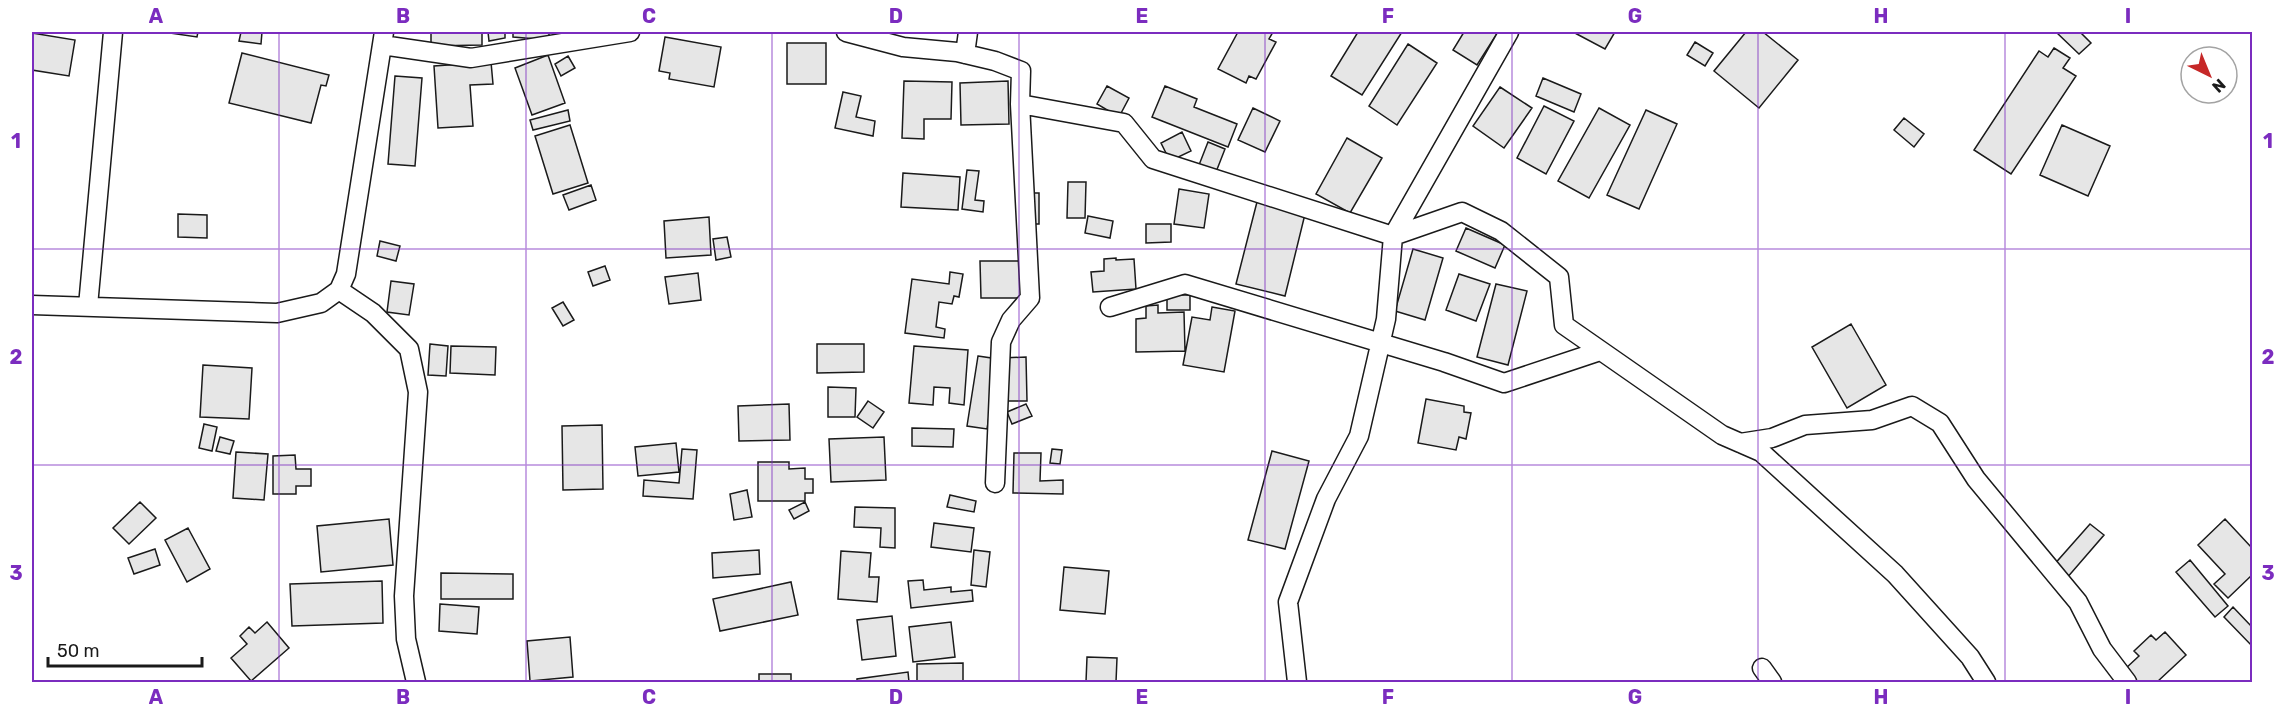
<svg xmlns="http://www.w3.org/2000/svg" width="2284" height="714" font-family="Rubik,sans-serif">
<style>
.building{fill:#e6e6e6;stroke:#1a1a1a;stroke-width:1.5}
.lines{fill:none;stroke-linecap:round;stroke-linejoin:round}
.street-casing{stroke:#1a1a1a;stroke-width:21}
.street{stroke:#fff;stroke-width:18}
.grid{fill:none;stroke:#7b2cbf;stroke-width:1.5;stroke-opacity:0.55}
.neatline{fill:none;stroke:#7b2cbf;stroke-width:2}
.grid-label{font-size:20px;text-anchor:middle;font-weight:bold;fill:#7b2cbf}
</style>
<rect width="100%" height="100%" fill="#fff"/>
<path class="building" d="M163,32H198L197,37Z
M241,32H262L261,44L239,41Z
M431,32H482V45L431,46Z
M488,32H505V38L489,41Z
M513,32H549V40L513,37Z
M1238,32H1273L1269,39L1276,42L1256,79L1249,76L1246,83L1218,69Z
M1358,32H1402L1362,95L1331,76Z
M1464,32H1498L1477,65L1453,50Z
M1573,32H1615L1605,49Z
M1746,32H1763L1798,60L1759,108L1714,71Z
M2056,32H2080L2091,43L2079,54Z
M32,33L75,40L69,76L32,70Z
M665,37L721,47L714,87L669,79L670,73L659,71Z
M1695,42L1713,53L1705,66L1687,55Z
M787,43H826V84H787Z
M1408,44L1437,63L1397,125L1369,106Z
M2054,48L2070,58L2063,68L2076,76L2011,174L1974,150L2039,51L2048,57Z
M242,53L329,75L326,86L321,85L311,123L229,103Z
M548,55L565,103L532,115L515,68Z
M568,56L575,68L561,76L555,64Z
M491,62L493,84L470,85L473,126L438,128L434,66Z
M395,76L422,78L415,166L388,164Z
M1543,78L1581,94L1574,112L1536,96Z
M904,81L952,82L951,119H924V139L902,138Z
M1008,81L1009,124L961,125L960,83Z
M1107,86L1129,98L1119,117L1097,104Z
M1165,86L1197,99L1194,107L1237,124L1228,147L1152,117Z
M1500,87L1532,108L1504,148L1473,126Z
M843,92L861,96L856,117L875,121L873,136L835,128Z
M1544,106L1574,121L1546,174L1517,158Z
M1253,108L1280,121L1265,152L1238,140Z
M1599,108L1630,125L1589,198L1558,181Z
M568,110L570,121L533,130L530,120Z
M1646,110L1677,124L1639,209L1607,195Z
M1904,118L1924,134L1914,147L1894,130Z
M570,125L588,183L553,194L535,136Z
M2062,125L2110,146L2088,196L2040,175Z
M1182,132L1191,151L1170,161L1161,143Z
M1347,138L1382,158L1350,213L1316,194Z
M1208,142L1225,149L1216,172L1199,165Z
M967,170L979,171L975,200L984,201L983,212L962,209Z
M903,173L960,177L958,210L901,207Z
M1068,182H1086L1085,218H1067Z
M591,185L596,200L569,210L563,195Z
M1179,189L1209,194L1204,228L1174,224Z
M1028,193H1039V224H1028Z
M1258,198L1306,210L1285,296L1236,284Z
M178,214L207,215V238L178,237Z
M1088,216L1113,221L1110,238L1085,233Z
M709,217L711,255L666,258L664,221Z
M1146,224H1171V242L1146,243Z
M1466,228L1505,245L1495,268L1456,251Z
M727,237L731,257L716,260L713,239Z
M380,241L400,246L396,261L377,256Z
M1413,249L1443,258L1425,320L1395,311Z
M1116,258V260L1134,259L1136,289L1093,292L1091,272L1104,271V259Z
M980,261H1022L1023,298H981Z
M605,266L610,280L593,286L588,272Z
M950,272L963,274L959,297L954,296L952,304L939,302L936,327L945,329L944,338L905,333L912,279L949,284Z
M698,273L701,300L669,304L665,277Z
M1459,274L1490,284L1476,321L1446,310Z
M391,281L414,284L409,315L387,312Z
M1496,284L1527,291L1508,365L1477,357Z
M1167,295H1190V310H1167Z
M563,302L574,320L563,326L552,308Z
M1158,305V313L1184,312L1185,351L1136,352V319L1146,318V306Z
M1212,307L1235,311L1224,372L1183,365L1192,317L1210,320Z
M1851,324L1886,385L1847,408L1812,347Z
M430,344L448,346L446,376L428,375Z
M817,344H864V372L817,373Z
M451,346L496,347L495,375L450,373Z
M914,346L968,350L964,405L949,403L950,388L934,387L933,405L909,403Z
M978,356L998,359L987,429L967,426Z
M1026,357L1027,401H1002L1001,358Z
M203,365L252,368L249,419L200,417Z
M828,387L856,388L855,417H828Z
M1426,399L1464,406V412L1471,413L1466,439L1459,437L1456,450L1418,443Z
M868,401L884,412L873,428L857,417Z
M789,404L790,440L739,441L738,406Z
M1026,404L1032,416L1012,424L1007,412Z
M204,424L217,427L212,451L199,448Z
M602,425L603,489L563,490L562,426Z
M912,428L954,429L953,447L912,446Z
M220,437L234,441L230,454L216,451Z
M884,437L886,480L831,482L829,439Z
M676,443L679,472L638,476L635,447Z
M682,449L697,450L693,499L643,496L644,480L679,483Z
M1052,449L1062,450L1060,464L1050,463Z
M1272,451L1309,461L1285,549L1248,540Z
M236,452L268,454L264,500L233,498Z
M1014,453H1041L1040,481L1063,480V494L1013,493Z
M295,455L296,469H311V486H296V494H273V456Z
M758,462H789V469L805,468V479H813V493H805V501H758Z
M747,490L752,517L734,520L730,494Z
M950,495L976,501L974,512L947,507Z
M140,502L156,518L129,544L113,528Z
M805,502L809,511L794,519L789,510Z
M855,507L895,508V548L880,547L881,528L854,527Z
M389,519L393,565L321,572L317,526Z
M2225,519L2252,548V575L2228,598L2214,584L2225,574L2198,545Z
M934,523L974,528L971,552L931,547Z
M2090,524L2104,535L2066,579L2052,567Z
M188,528L210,569L187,582L165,540Z
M155,549L160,565L134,574L128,558Z
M759,550L760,574L713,578L712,553Z
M974,550L990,552L986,587L971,585Z
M841,551L871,553L869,577H879L877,602L838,599Z
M2190,560L2228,606L2215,617L2176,572Z
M1064,567L1109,571L1105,614L1060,610Z
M441,573L513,574V599H441Z
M923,580L924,590L951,587V592L972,590L973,601L911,608L908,581Z
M382,581L383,623L292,626L290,584Z
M791,582L798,615L720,631L713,599Z
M440,604L479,607L477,634L439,631Z
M2233,607L2252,627V646L2224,617Z
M892,616L896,656L862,660L857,620Z
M267,622L289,648L251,681L231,658L247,644L240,636L249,627L255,633Z
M951,622L955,657L913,662L909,627Z
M2165,632L2186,655L2157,682H2137L2125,669L2139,656L2134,651L2151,635L2156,640Z
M570,637L573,677L530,681L527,641Z
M1087,657L1117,658L1116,682H1086Z
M963,663V682H917V664Z
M908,672L909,682H857V679Z
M759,674H791V682H759Z"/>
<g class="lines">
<defs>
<path id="street" d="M846,32L903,47L957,52L995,61L1021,71L1020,104L1030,298L1011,320L1001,342L995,483
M382,45L471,58L630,32
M965,54L968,32
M1020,104L1124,123L1153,159L1393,236L1462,212L1501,231L1559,277L1564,325L1722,435L1761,452L1895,574L1970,657L1986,682
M339,290L373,313L409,349L418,392L404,596L406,639L416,682
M32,305L277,313L321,303L339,290L346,274L384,32
M88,306L113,32
M1110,307L1185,284L1444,362L1504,383L1600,351
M1740,443L1772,438L1805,425L1872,420L1912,406L1940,423L1976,479L2078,602L2102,649L2127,682
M1762,668L1772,682
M1297,682L1288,602L1326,499L1359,436L1386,319L1393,236L1509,32"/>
</defs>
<use href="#street" class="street-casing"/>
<use href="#street" class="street"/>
</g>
<path class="grid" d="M279,32V682M526,32V682M772,32V682M1019,32V682M1265,32V682M1512,32V682M1758,32V682M2005,32V682M32,249H2252M32,465H2252"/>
<rect width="2284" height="714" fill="none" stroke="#ffffff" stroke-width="66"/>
<g transform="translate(2209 75) rotate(137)"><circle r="28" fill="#ffffff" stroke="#a3a3a3" stroke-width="1.5"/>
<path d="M0-4.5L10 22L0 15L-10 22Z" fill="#c62828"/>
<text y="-9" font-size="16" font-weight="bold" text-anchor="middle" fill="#1a1a1a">N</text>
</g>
<path d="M48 657v9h154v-9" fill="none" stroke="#1a1a1a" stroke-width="3"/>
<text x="57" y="657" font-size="18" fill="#1a1a1a" stroke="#ffffff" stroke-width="4.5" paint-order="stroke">50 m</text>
<rect x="33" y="33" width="2218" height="648" class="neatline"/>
<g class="grid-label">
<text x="156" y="23">A</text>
<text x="403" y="23">B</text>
<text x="649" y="23">C</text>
<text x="896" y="23">D</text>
<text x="1142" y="23">E</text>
<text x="1388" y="23">F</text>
<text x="1635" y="23">G</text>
<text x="1881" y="23">H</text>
<text x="2128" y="23">I</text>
<text x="16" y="148">1</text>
<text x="2268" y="148">1</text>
<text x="16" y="364">2</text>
<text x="2268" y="364">2</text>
<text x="16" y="580">3</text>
<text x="2268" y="580">3</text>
<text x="156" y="704">A</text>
<text x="403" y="704">B</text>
<text x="649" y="704">C</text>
<text x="896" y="704">D</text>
<text x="1142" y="704">E</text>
<text x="1388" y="704">F</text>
<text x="1635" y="704">G</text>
<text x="1881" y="704">H</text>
<text x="2128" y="704">I</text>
</g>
</svg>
